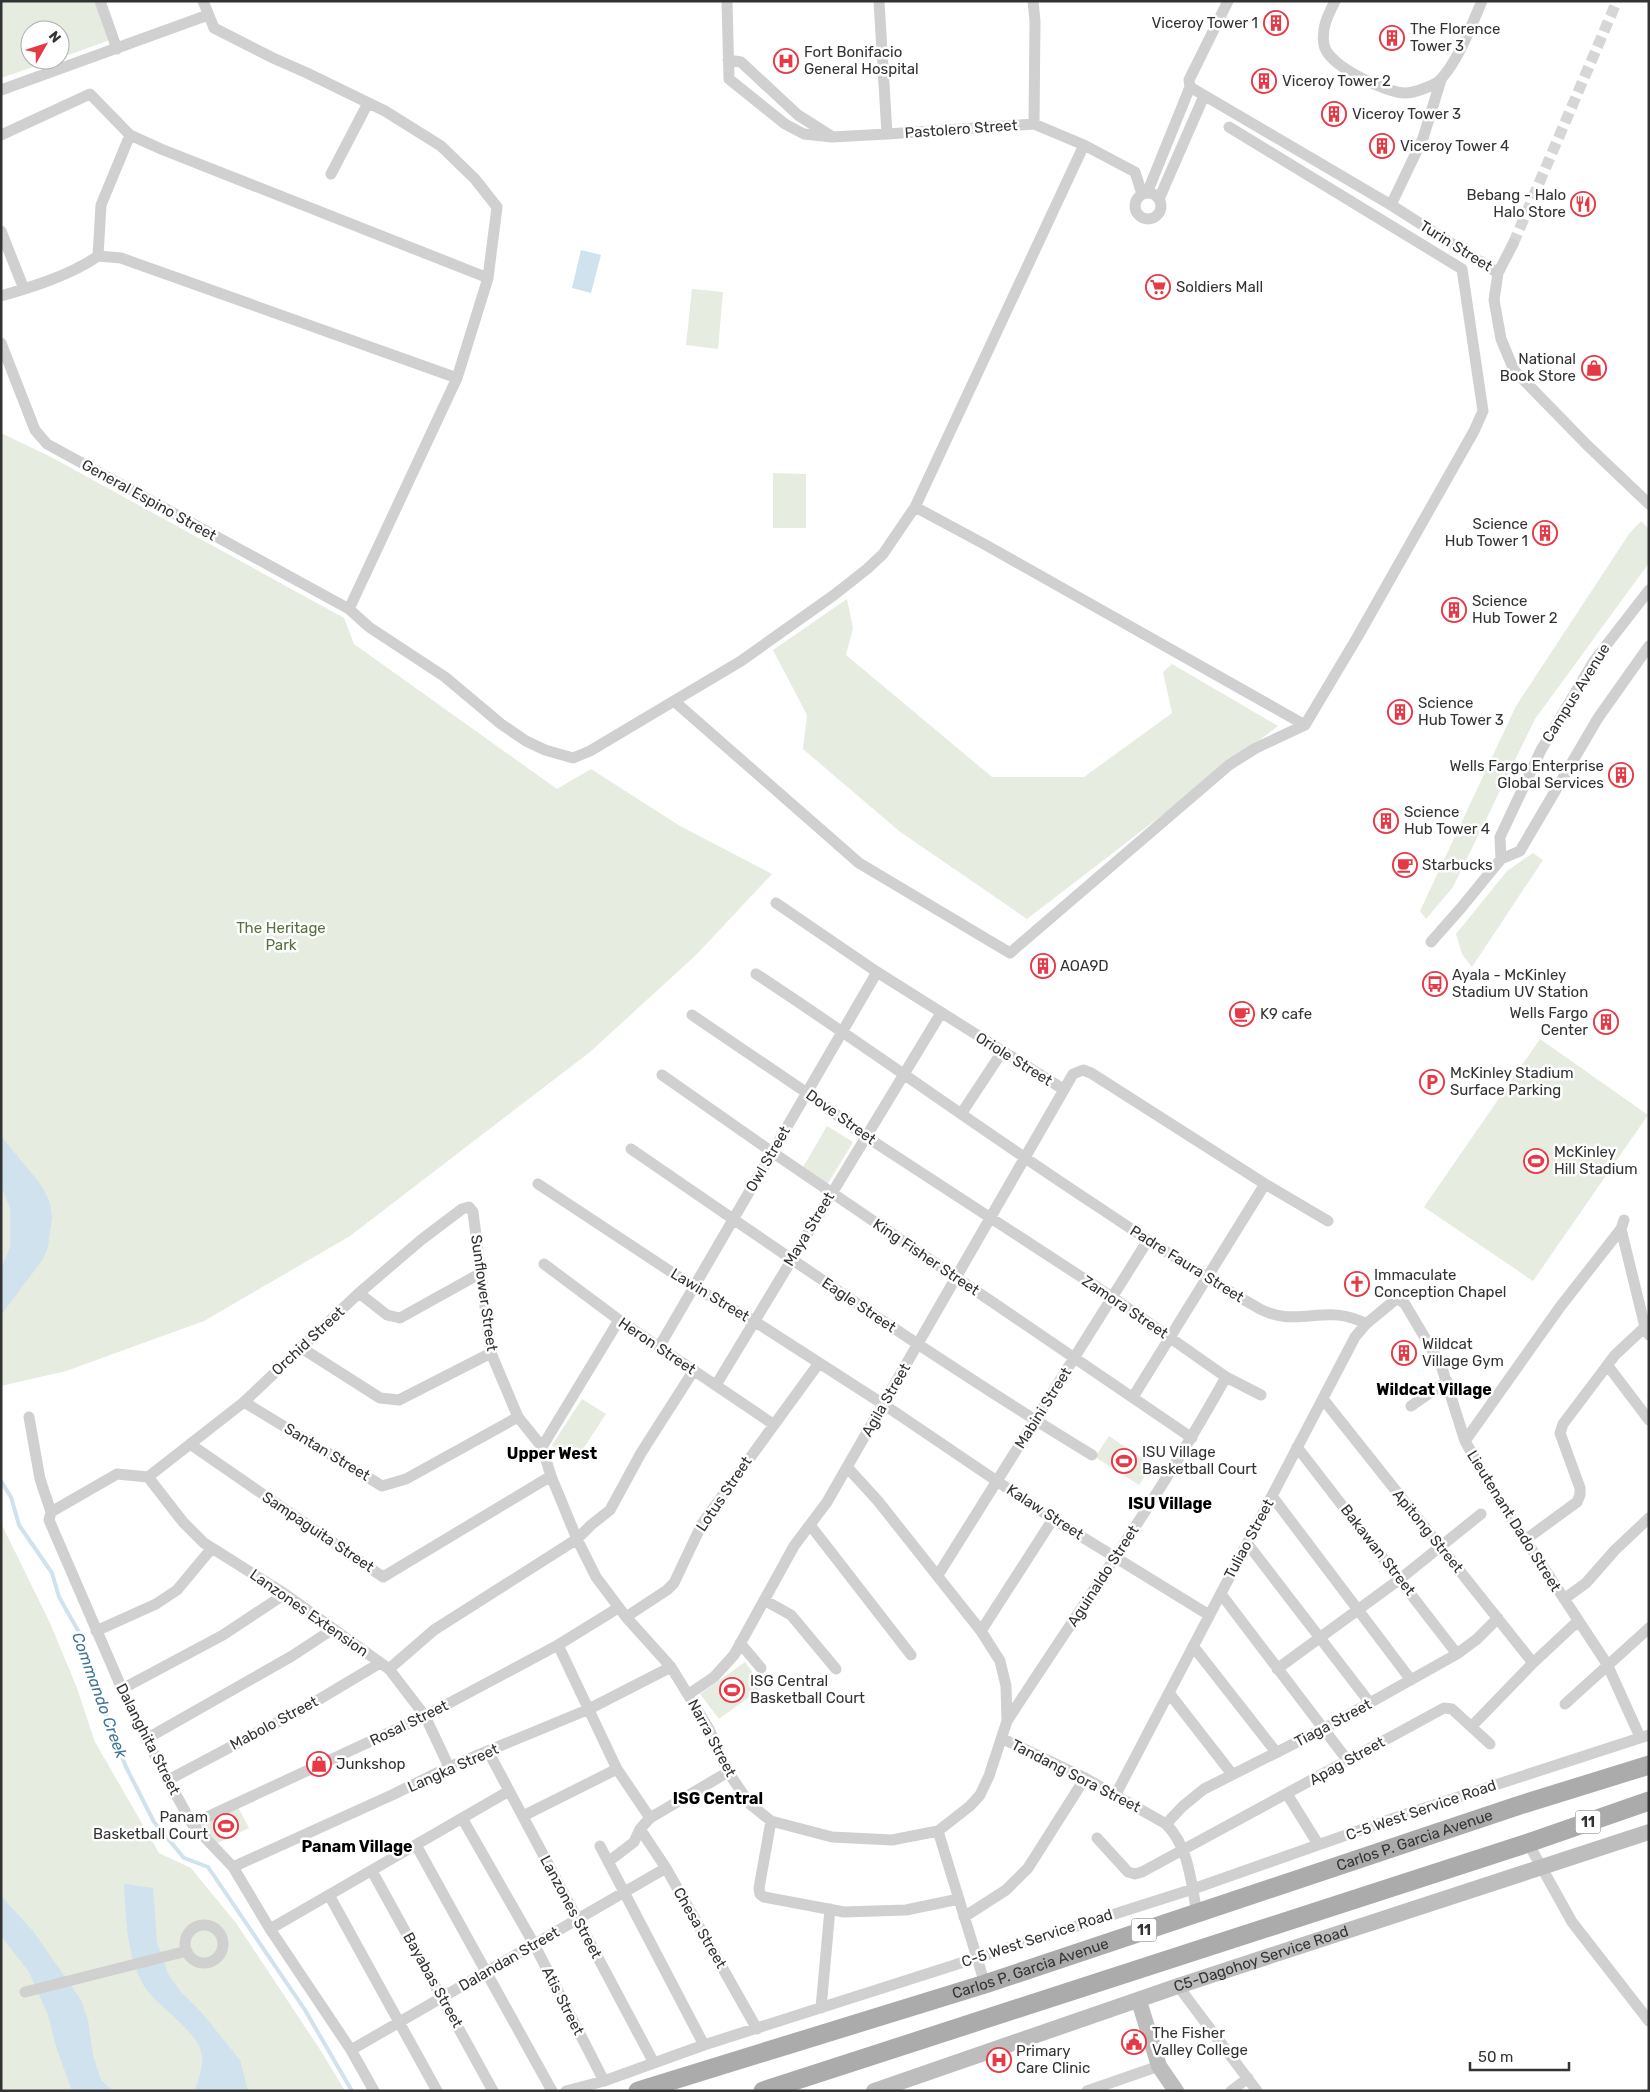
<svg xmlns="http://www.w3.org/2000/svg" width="1650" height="2092" font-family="Rubik,sans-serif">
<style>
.green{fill:#e6ecdf}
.water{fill:#cfe2ee}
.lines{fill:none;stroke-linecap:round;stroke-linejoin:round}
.stream{stroke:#cfe2ee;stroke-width:4}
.street-tunnel{stroke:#d6d6d6;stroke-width:11;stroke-dasharray:11 5.5;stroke-linecap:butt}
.street{stroke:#d0d0d0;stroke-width:11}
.secondary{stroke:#bdbdbd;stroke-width:16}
.primary{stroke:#ababab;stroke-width:19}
.labels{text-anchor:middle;stroke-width:5;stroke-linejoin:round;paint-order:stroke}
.shield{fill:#fff;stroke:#707070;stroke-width:1}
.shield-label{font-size:14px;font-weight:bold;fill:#333}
.poi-label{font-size:15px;fill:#333;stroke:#fff;text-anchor:start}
.street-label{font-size:15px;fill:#333;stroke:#fff}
.park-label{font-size:15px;fill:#56703f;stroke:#fff}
.neighbourhood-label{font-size:16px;font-weight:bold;fill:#000;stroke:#fff}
.water-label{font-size:16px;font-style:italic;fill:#3f7597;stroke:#fff}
</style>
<rect width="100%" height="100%" fill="#fff"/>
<path class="green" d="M1,1H96L110,40L60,58V30H30V60H53L1,78Z
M692,289L723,292L718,349L686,345Z
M1,433L53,458L344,618L354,644L557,789L591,769L680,826L772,874L697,954L590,1052L350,1236L204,1321L66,1371L1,1386Z
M773,473L806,474V528H773Z
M1641,521L1649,529V563L1535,719L1453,887L1426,919L1420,911L1516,706L1629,534Z
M847,599L853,628L846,655L992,777H1084L1172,713L1163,672L1172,664L1278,726L1027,919L899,831L803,749L807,715L773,650Z
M1533,853L1543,860L1472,967L1462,954L1456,934L1507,871Z
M1540,1039L1648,1115L1533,1281L1424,1207Z
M827,1126L853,1142L824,1190L799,1174Z
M582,1399L606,1414L575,1461L552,1445Z
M1109,1436L1152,1465L1139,1485L1095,1457Z
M1,1523L50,1623L77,1688L95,1742L159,1853L191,1868L236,1923L321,2051L345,2091H1Z
M745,1662L763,1687L719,1719L700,1694Z
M238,1807L249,1828L214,1845L204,1823Z"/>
<path class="water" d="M581,250L601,255L591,293L572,288Z
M1,1136L42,1186L50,1203L52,1218L48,1247L43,1259L1,1315V1269L10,1247V1208L1,1186Z
M124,1884L153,1888L157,1942L168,1974L181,1992L202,2013L240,2060L248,2091H195C198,2080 203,2068 202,2057C201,2032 157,2007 144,1986C126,1955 126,1918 124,1884Z
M1,1896L33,1931L81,2000L88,2020L93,2055L101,2080L113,2091H72L57,2050L48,2015L29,1972L1,1936Z"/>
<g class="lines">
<path class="stream" d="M1,1481L11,1497L19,1525L52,1573L59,1597L80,1634L96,1690L126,1767L154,1822L184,1858L208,1867L305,2010L352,2091"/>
<path class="street-tunnel" d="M1513,244L1617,1"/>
<path class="street" d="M100,1L117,49
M203,1L214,28L273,58L307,73L385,111L441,146L475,179L497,207L488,278L457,378L349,609
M727,1L729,79L785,124L804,134L832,137L887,134L1034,124L1084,145L1135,172L1142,194
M879,1L887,134
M1033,1L1035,21L1034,124
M1335,1C1328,15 1321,28 1324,45C1328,66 1386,93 1406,93C1414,93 1436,85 1441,79C1459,59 1471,26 1482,1
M728,60L741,62L798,115L831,136
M1190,87L1391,205L1498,273
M1190,87L1189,80L1228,1
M1,90L208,15
M1,135L90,94L130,135L161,149L488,278
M331,174L368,103
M1135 206a13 13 0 1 1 26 0a13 13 0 1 1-26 0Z
M1147,193L1190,87
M1159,199L1204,96
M1391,205L1423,138L1441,80
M1,231L24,289
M1513,244L1498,273L1494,300L1501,339L1514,370L1587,445L1649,504
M98,256L101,205L130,135
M1,296C32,287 71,275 98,256L121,258L457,378
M1,343L35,430L47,444L349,609L369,627L445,677L501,724L526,741L545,750L573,758L590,751L741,661L834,595L867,569L883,554L915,507L1084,145
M915,507L984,544L1305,725
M674,701L859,863L1010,953L1229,765L1256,748L1305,725L1358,636L1474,431L1483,411L1462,269L1229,127
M1501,859L1500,837L1541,750L1594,661L1649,590
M776,903L877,972L1063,1089
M1431,942L1461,908L1501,859L1520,851L1598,718L1649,646
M756,974C872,1050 984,1132 1100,1208C1152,1243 1205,1278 1260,1309C1298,1329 1328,1302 1366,1324
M692,1015L807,1093L865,1136L1112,1297L1226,1377L1261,1395
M662,1075L772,1152L1192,1438
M961,1114L1002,1052
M631,1149C783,1253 934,1359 1092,1455
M538,1184L694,1287L754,1321L883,1404L1053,1519L1209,1615
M1624,1220L1621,1229L1645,1327L1649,1335
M544,1264L619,1320L773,1424
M359,1293L387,1315L400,1318L481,1273
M300,1347L380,1398L399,1400L491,1353
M659,1347L877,972
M1608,1366L1649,1420
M716,1385L941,1013
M1133,1397L1265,1184
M1323,1399L1533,1663
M244,1402L382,1486L406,1479L518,1417
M1411,1406L1447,1381
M29,1417L40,1479L51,1512
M1465,1441L1560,1307L1621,1229
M190,1444L383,1577L551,1476
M542,1447L619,1320
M1297,1447L1457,1654
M148,1477L244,1402L359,1293L421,1240L462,1209L469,1207L473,1212L491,1353L518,1417L542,1447L551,1476L577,1539L596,1577L626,1617L671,1667L709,1729L728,1772L750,1804L771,1821L832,1837L892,1840L938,1831L970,1806L980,1795L989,1776L1007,1721L1006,1686L1000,1661L981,1631L878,1501L847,1467
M148,1477L117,1474L51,1512L49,1520L122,1689L146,1739L192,1824L233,1867L270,1929L351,2050L374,2091
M148,1477L183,1522L204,1543L285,1594L389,1669L425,1716L449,1767
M1272,1496L1411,1680
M810,1525L911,1655
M1525,1540L1577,1502L1580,1495V1488L1560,1433L1563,1424L1615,1355L1645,1327
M1247,1543L1370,1703
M938,1575L1148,1240
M1221,1594L1348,1761
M1564,1599L1586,1583L1615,1550L1649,1518
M764,1600L791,1615L836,1669
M626,1617L667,1590L674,1583L702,1524L819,1363
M96,1631L156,1604L177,1590L212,1548
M981,1631L1053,1519
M740,1643L761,1668
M558,1645L617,1769L650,1818
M1193,1646L1276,1752
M389,1669L434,1630L577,1539L591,1525L610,1510L641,1453L694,1370
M1277,1669L1400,1579L1481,1514
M122,1689L223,1635L285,1594
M1169,1693L1232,1774
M689,1694L714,1677L734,1655L794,1546L827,1502L847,1467L1073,1074L1083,1070L1091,1073L1265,1184L1328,1221
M1565,1704L1649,1628
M1007,1721C1081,1607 1160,1496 1226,1377
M1472,1726L1533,1663L1578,1621
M146,1739L292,1656L333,1629
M1003,1739L1085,1778L1166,1824C1189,1847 1191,1882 1197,1913
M488,1751L654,2063
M168,1780L308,1706L380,1663
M1116,1794L1355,1337L1366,1324L1395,1300H1400L1405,1304L1441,1365L1465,1441L1492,1489L1607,1664L1640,1737
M1287,1794L1318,1844
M523,1816L617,1769
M462,1818L534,1944L604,2081
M771,1821L759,1888L760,1894L764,1897L844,1912L906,1910L959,1899
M192,1824L425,1716L558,1645L618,1608
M1166,1824L1183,1806L1204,1789L1323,1729L1457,1654L1477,1639L1498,1618
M640,1829L666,1868L757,2029
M938,1831L985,1984
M1097,1838L1128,1872L1135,1874L1142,1872L1444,1708L1452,1709L1490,1744
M1528,1843L1572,1922L1649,2021
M416,1845L552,2091
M600,1846L704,2045
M608,1862L634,1842L640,1829L650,1818L728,1772
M233,1867L392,1795L449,1767L587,1710L671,1667
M372,1871L493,2091
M329,1895L437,2091
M964,1917L1006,1890L1028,1868L1085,1778
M185 1944a19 19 0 1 1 38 0a19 19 0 1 1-38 0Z
M270,1929L509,1791
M1178,1986L1257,2091
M25,1992L187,1951
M821,2008L830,1909
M351,2050L666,1868
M566,2091L604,2081L704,2045L1193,1889L1403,1815L1649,1735
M1087,2091L1159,2066
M1231,2091L1248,2078"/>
<g class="secondary">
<path d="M1139,2001L1159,2066L1176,2091"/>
<path id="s1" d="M874,2091L1178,1986L1649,1832"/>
</g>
<g class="primary">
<path id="s2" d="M638,2091L985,1984L1520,1805L1649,1765"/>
<path d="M763,2091L1528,1843L1649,1801"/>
</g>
</g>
<defs>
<symbol id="building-ring" viewBox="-11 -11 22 22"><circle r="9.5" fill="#fff" stroke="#e63946" stroke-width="1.5"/><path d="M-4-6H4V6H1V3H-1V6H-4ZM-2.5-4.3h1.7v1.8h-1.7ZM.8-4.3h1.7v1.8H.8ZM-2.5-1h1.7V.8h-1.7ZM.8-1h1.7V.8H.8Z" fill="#e63946"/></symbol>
<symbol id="hospital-ring" viewBox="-11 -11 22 22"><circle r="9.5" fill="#fff" stroke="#e63946" stroke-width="1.5"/><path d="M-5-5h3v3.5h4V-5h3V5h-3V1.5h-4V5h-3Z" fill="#e63946"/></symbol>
<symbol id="restaurant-ring" viewBox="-11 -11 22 22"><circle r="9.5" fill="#fff" stroke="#e63946" stroke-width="1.5"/><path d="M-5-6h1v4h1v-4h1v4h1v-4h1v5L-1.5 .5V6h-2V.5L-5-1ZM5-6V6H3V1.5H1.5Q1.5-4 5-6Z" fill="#e63946"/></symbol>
<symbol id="supermarket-ring" viewBox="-11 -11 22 22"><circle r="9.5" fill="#fff" stroke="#e63946" stroke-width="1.5"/><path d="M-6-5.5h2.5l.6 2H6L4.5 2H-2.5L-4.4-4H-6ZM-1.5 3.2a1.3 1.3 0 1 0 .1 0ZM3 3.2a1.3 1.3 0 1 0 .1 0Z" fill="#e63946"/></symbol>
<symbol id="shop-ring" viewBox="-11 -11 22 22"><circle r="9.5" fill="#fff" stroke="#e63946" stroke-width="1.5"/><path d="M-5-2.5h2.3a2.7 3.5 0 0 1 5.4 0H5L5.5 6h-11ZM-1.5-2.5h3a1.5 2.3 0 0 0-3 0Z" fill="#e63946"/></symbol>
<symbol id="cafe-ring" viewBox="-11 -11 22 22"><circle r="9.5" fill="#fff" stroke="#e63946" stroke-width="1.5"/><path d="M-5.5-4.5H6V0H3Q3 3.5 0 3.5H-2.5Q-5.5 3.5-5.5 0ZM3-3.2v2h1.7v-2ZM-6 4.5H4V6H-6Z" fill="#e63946"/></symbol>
<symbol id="bus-ring" viewBox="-11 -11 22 22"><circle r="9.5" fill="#fff" stroke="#e63946" stroke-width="1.5"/><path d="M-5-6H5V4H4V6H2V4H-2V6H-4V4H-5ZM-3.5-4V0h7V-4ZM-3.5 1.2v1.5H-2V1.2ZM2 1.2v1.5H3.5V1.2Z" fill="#e63946"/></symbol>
<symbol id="parking-ring" viewBox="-11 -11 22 22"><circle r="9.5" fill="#fff" stroke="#e63946" stroke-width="1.5"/><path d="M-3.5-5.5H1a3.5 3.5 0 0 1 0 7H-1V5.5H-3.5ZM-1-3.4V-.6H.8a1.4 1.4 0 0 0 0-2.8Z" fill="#e63946"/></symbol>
<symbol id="stadium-ring" viewBox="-11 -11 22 22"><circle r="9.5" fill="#fff" stroke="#e63946" stroke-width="1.5"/><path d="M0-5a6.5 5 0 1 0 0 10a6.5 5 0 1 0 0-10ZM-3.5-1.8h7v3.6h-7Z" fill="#e63946"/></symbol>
<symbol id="church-ring" viewBox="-11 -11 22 22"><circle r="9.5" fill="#fff" stroke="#e63946" stroke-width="1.5"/><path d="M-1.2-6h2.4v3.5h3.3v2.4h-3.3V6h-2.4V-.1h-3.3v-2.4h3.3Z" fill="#e63946"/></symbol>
<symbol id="civic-ring" viewBox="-11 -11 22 22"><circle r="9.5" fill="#fff" stroke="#e63946" stroke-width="1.5"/><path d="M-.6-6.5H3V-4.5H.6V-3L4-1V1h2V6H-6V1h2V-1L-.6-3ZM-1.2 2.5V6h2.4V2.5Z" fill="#e63946"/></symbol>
</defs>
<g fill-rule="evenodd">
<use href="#building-ring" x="1262" y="9" width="28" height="28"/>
<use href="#building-ring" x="1378" y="24" width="28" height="28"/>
<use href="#hospital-ring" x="772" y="47" width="28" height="28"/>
<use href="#building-ring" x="1250" y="67" width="28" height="28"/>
<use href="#building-ring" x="1320" y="100" width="28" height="28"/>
<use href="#building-ring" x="1368" y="132" width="28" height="28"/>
<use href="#restaurant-ring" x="1569" y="190" width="28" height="28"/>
<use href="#supermarket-ring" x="1144" y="273" width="28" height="28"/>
<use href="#shop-ring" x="1580" y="354" width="28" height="28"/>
<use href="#building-ring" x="1531" y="519" width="28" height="28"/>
<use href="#building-ring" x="1440" y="596" width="28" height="28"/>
<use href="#building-ring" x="1386" y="698" width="28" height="28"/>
<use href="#building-ring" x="1607" y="761" width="28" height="28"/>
<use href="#building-ring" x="1372" y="807" width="28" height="28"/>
<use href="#cafe-ring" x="1391" y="851" width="28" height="28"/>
<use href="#building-ring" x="1029" y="952" width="28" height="28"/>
<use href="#bus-ring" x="1421" y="970" width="28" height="28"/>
<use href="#cafe-ring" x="1228" y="1000" width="28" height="28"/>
<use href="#building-ring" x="1592" y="1008" width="28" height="28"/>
<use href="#parking-ring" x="1418" y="1068" width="28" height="28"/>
<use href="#stadium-ring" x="1522" y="1147" width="28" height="28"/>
<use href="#church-ring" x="1343" y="1270" width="28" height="28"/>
<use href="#building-ring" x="1390" y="1339" width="28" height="28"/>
<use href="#stadium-ring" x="1110" y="1447" width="28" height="28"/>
<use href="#stadium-ring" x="718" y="1676" width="28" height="28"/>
<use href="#shop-ring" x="305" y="1750" width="28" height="28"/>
<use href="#stadium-ring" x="212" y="1812" width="28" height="28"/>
<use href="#civic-ring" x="1120" y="2028" width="28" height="28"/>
<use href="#hospital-ring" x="985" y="2046" width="28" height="28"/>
</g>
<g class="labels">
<g class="shield">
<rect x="1575.5" y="1810.5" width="25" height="23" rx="4"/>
<rect x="1131.5" y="1918.5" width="25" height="23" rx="4"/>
</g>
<g class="shield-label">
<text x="1588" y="1827">11</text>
<text x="1144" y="1935">11</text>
</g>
<g class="poi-label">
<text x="1258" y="28" text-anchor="end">Viceroy Tower 1</text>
<text x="1410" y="34">The Florence<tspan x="1410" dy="17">Tower 3</tspan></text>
<text x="804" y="57">Fort Bonifacio<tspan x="804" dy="17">General Hospital</tspan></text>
<text x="1282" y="86">Viceroy Tower 2</text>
<text x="1352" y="119">Viceroy Tower 3</text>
<text x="1400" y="151">Viceroy Tower 4</text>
<text x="1566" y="200" text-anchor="end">Bebang - Halo<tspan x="1566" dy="17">Halo Store</tspan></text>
<text x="1176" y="292">Soldiers Mall</text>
<text x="1576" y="364" text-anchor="end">National<tspan x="1576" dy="17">Book Store</tspan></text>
<text x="1528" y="529" text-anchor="end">Science<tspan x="1528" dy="17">Hub Tower 1</tspan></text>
<text x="1472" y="606">Science<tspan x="1472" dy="17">Hub Tower 2</tspan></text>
<text x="1418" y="708">Science<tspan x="1418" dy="17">Hub Tower 3</tspan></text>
<text x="1604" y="771" text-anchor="end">Wells Fargo Enterprise<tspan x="1604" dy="17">Global Services</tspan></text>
<text x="1404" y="817">Science<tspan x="1404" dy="17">Hub Tower 4</tspan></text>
<text x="1422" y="870">Starbucks</text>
<text x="1060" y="971">AOA9D</text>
<text x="1452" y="980">Ayala - McKinley<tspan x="1452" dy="17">Stadium UV Station</tspan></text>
<text x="1588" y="1018" text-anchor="end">Wells Fargo<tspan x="1588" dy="17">Center</tspan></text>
<text x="1260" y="1019">K9 cafe</text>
<text x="1450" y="1078">McKinley Stadium<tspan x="1450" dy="17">Surface Parking</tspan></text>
<text x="1554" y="1157">McKinley<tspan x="1554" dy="17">Hill Stadium</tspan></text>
<text x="1374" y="1280">Immaculate<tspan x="1374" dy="17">Conception Chapel</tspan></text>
<text x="1422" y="1349">Wildcat<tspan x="1422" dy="17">Village Gym</tspan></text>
<text x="1142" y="1457">ISU Village<tspan x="1142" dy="17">Basketball Court</tspan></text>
<text x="750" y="1686">ISG Central<tspan x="750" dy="17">Basketball Court</tspan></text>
<text x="336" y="1769">Junkshop</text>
<text x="208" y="1822" text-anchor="end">Panam<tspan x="208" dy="17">Basketball Court</tspan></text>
<text x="1152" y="2038">The Fisher<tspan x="1152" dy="17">Valley College</tspan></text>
<text x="1016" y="2056">Primary<tspan x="1016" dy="17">Care Clinic</tspan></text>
</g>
<g class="street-label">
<text transform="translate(961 129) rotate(-4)" y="5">Pastolero Street</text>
<text transform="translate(1456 246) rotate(32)" y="5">Turin Street</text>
<text transform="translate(149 500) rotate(29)" y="5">General Espino Street</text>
<text transform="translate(1576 693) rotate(-58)" y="5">Campus Avenue</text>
<text transform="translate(1014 1059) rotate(32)" y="5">Oriole Street</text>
<text transform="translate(841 1117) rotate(36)" y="5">Dove Street</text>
<text transform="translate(768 1159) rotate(-60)" y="5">Owl Street</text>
<text transform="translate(809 1229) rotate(-59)" y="5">Maya Street</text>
<text transform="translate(926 1257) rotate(34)" y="5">King Fisher Street</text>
<text transform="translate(1187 1264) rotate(32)" y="5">Padre Faura Street</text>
<text transform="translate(484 1293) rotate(82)" y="5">Sunflower Street</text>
<text transform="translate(710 1295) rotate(31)" y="5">Lawin Street</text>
<text transform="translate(859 1305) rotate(34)" y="5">Eagle Street</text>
<text transform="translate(1125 1307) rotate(34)" y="5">Zamora Street</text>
<text transform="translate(308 1341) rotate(-43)" y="5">Orchid Street</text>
<text transform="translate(657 1346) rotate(34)" y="5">Heron Street</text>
<text transform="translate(886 1400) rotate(-60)" y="5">Agila Street</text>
<text transform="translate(1043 1408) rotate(-58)" y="5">Mabini Street</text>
<text transform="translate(327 1452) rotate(31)" y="5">Santan Street</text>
<text transform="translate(724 1494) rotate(-56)" y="5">Lotus Street</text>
<text transform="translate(1045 1512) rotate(33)" y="5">Kalaw Street</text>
<text transform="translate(1514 1521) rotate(58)" y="5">Lieutenant Dado Street</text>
<text transform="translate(1428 1531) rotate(51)" y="5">Apitong Street</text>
<text transform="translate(318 1532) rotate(34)" y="5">Sampaguita Street</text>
<text transform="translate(1249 1539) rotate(-62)" y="5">Tuliao Street</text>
<text transform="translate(1378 1550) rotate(52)" y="5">Bakawan Street</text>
<text transform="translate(1103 1576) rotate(-57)" y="5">Aguinaldo Street</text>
<text transform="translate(309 1613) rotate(35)" y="5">Lanzones Extension</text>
<text transform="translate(274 1723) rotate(-28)" y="5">Mabolo Street</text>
<text transform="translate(409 1723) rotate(-26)" y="5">Rosal Street</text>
<text transform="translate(1333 1723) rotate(-28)" y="5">Tiaga Street</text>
<text transform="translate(712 1738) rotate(62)" y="5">Narra Street</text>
<text transform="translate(148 1739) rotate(63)" y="5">Dalanghita Street</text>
<text transform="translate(1347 1761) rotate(-29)" y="5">Apag Street</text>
<text transform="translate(453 1768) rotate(-24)" y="5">Langka Street</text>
<text transform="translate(1076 1776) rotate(27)" y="5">Tandang Sora Street</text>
<text transform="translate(1421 1810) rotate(-19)" y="5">C-5 West Service Road</text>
<text dy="5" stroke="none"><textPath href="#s2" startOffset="816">Carlos P. Garcia Avenue</textPath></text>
<text transform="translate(571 1907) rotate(62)" y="5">Lanzones Street</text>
<text transform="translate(700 1928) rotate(60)" y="5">Chesa Street</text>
<text transform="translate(1037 1938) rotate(-18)" y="5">C-5 West Service Road</text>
<text transform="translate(509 1959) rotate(-30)" y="5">Dalandan Street</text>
<text dy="5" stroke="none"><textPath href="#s1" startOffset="409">C5-Dagohoy Service Road</textPath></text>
<text dy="5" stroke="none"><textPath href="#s2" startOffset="411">Carlos P. Garcia Avenue</textPath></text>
<text transform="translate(433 1980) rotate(61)" y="5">Bayabas Street</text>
<text transform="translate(563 2001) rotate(63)" y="5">Atis Street</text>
</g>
<g class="park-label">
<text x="281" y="933">The Heritage<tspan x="281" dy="17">Park</tspan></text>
</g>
<g class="neighbourhood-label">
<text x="1434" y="1395">Wildcat Village</text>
<text x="552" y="1459">Upper West</text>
<text x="1170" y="1509">ISU Village</text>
<text x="718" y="1804">ISG Central</text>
<text x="357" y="1852">Panam Village</text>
</g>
<g class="water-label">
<text transform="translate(100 1695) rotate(70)" y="6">Commando Creek</text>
</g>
</g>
<rect width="1650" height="2092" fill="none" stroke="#333333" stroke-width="5"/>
<g transform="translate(45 45) rotate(51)"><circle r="24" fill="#ffffff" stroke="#adadad"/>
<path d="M0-4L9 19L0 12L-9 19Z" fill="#e63946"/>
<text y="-8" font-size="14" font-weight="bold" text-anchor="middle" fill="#333333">N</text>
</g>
<path d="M1470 2062v8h99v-8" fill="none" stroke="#333333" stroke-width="2.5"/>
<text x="1478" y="2062" font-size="15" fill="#333333" stroke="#ffffff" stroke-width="4" paint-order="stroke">50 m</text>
</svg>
